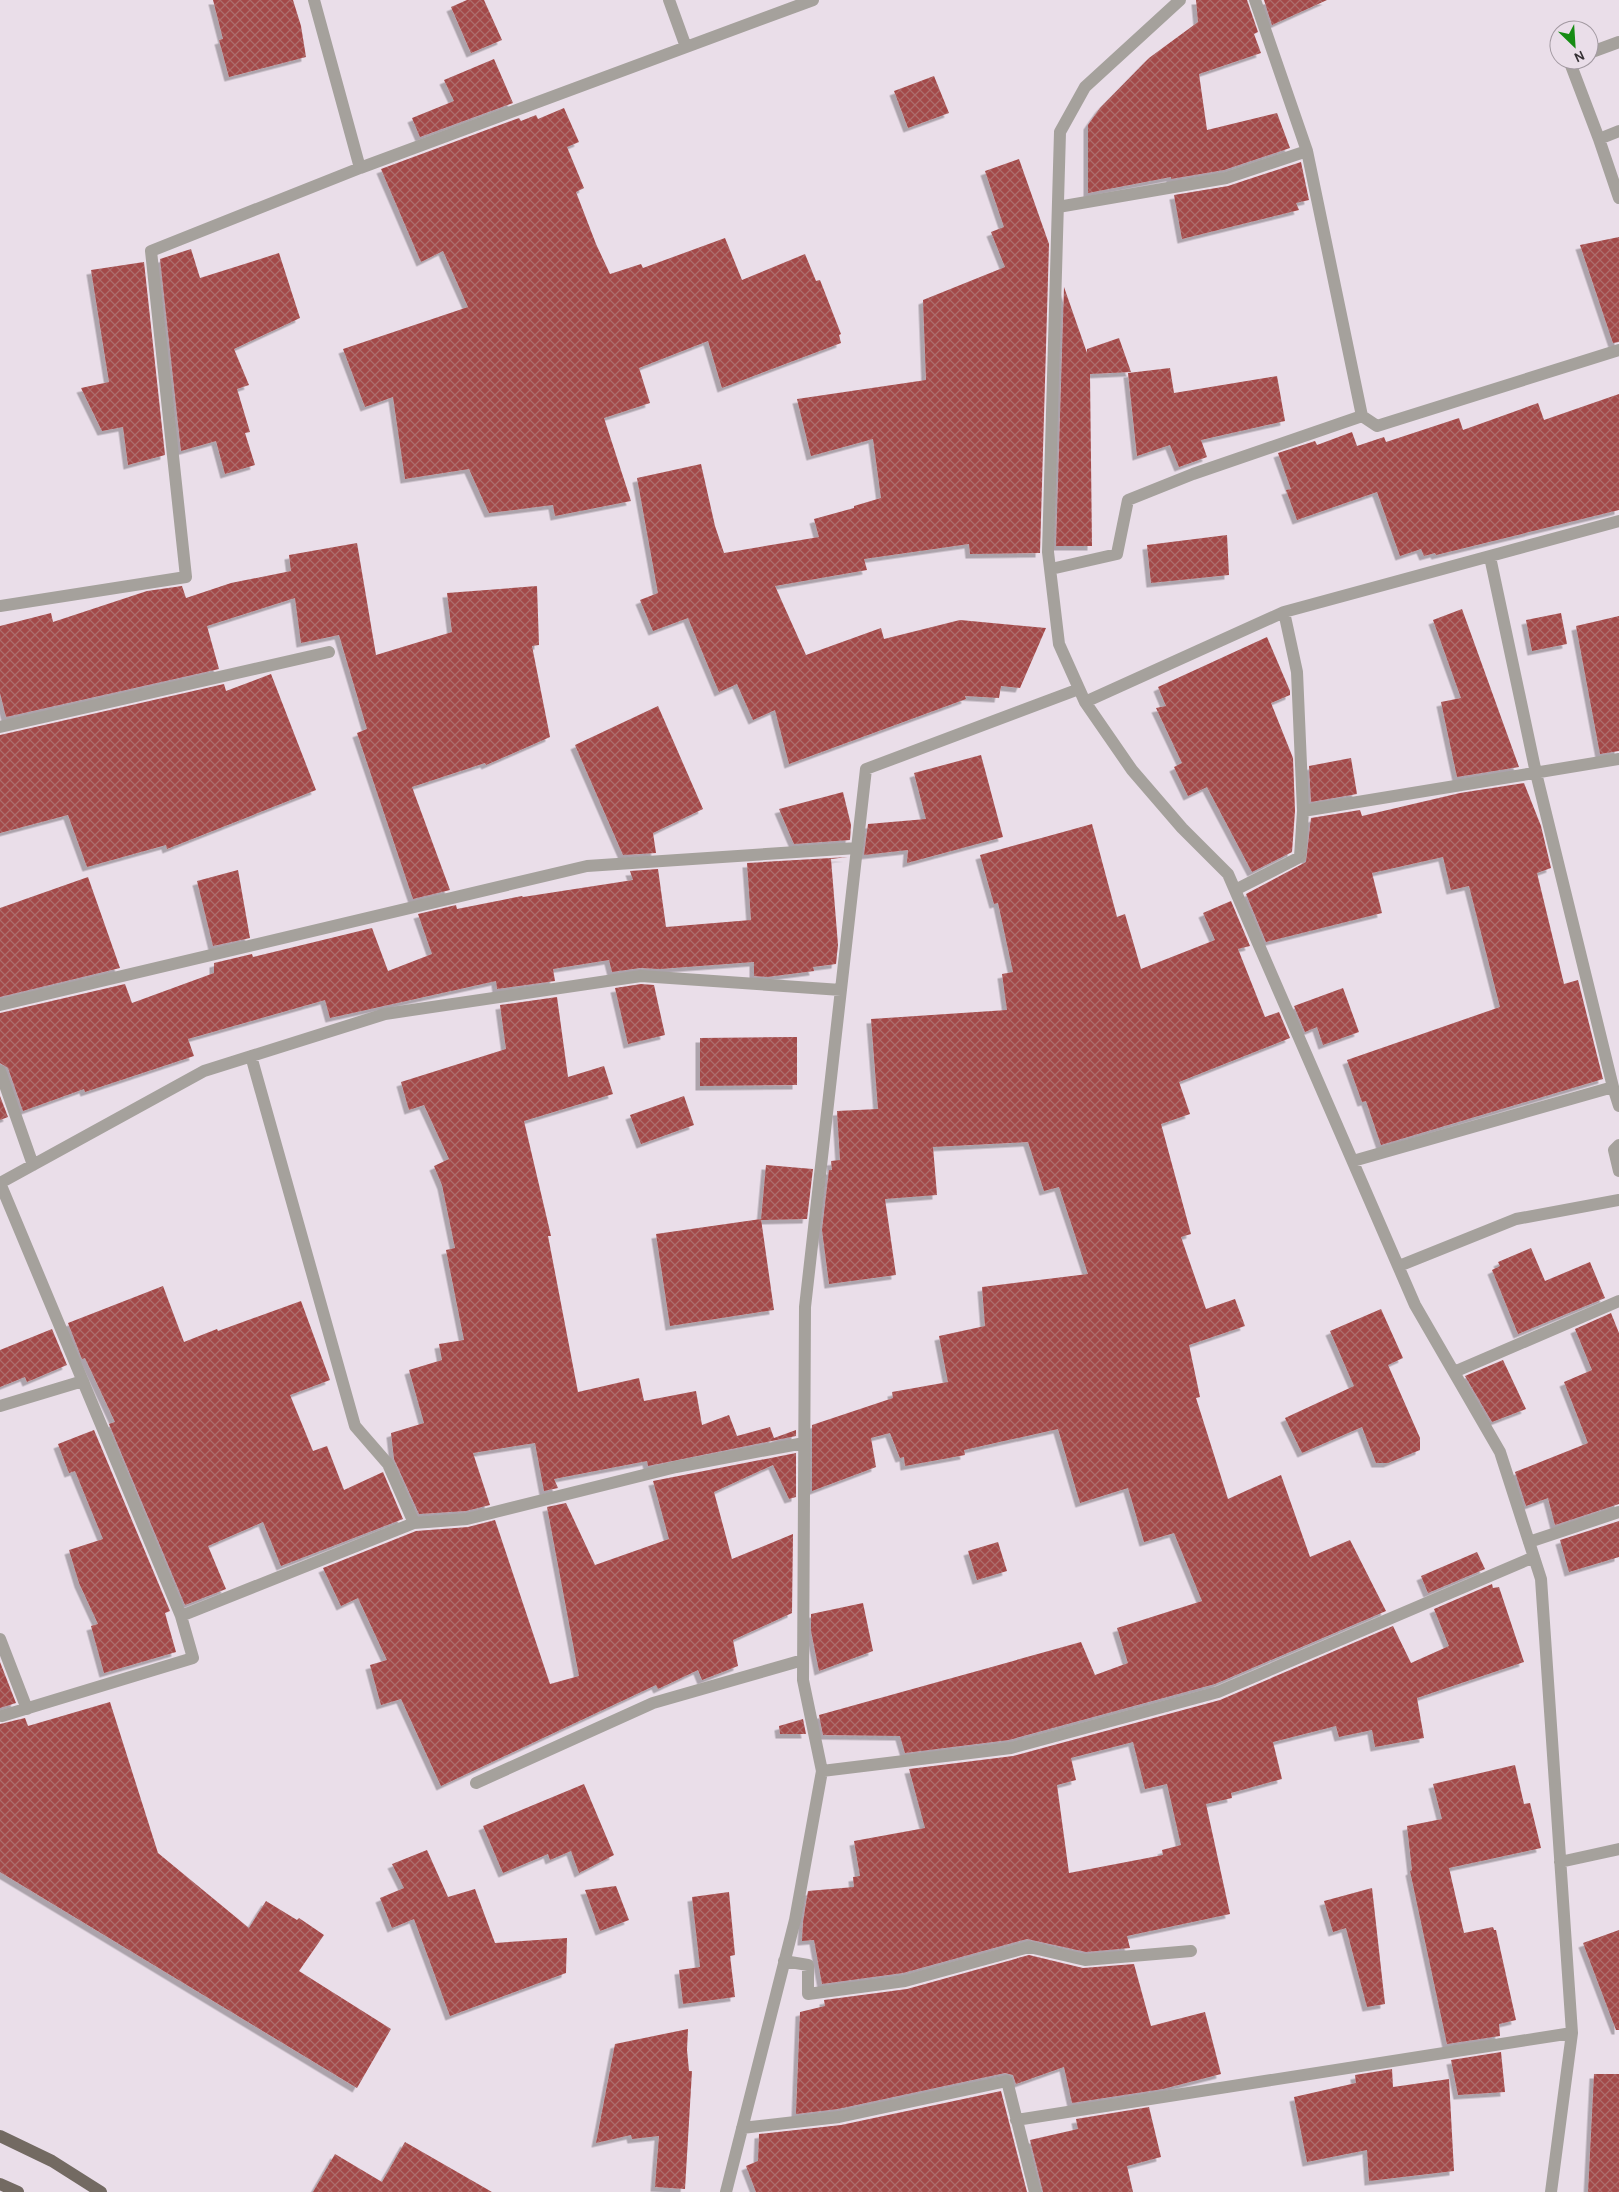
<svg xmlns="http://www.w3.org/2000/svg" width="1619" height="2192" font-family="Karla,sans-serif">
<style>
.building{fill:url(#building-cross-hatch);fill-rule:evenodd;filter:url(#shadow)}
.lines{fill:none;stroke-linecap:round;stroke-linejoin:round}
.minor{stroke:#a5a19c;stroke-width:12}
.primary{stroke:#736a62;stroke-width:12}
</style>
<defs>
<pattern id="building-cross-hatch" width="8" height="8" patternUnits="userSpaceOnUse" patternTransform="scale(1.25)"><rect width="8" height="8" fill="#a34948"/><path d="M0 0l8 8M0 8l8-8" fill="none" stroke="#ad6d6d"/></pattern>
<filter id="shadow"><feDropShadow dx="-4.5" dy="4.5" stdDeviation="0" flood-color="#0004"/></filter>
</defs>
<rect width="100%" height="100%" fill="#eadee9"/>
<path class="building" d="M213,0H293L301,26L306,57L229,77L219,40L223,39Z
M467,0H484L502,40L471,53L451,7Z
M1196,0H1247L1258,32L1254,34L1261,53L1199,74L1207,130L1277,113L1290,148L1224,170L1171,179V177L1088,193V125L1100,108L1149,58L1198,22Z
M1264,0H1327L1272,25Z
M494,59L513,103L420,137L412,118L454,101L444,80Z
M934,76L949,113L908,128L894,91Z
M564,108L579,142L567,147L584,188L576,192L596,244L610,274L641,264L643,268L725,238L742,280L805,254L816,281L820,280L841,334L839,335L841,343L722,388L708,341L639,368L650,403L604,418L631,501L555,516L553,505L489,513L469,469L405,479L393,397L365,407L343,349L468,307L443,251L421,262L381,169L519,118L521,121L536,115L538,119Z
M1019,159L1049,244L1040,553L970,554L969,544L864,559L867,570L775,586L806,655L881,628L884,639L960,620L1046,628L1020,688L1001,686L999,698L965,696L966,699L789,764L775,710L753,720L737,684L719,692L688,618L653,631L640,600L658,593L637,478L701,464L715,526L724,553L819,537L814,519L854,508V506L881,498L873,439L811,456L797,399L926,380L923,300L1005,267L991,232L1004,227L985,171Z
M1301,162L1309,200L1296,203L1299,210L1182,239L1174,195L1228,186Z
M1619,237V342L1613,343L1580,245Z
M191,249L200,278L279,253L300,318L234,349L249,385L237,389L250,432L245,433L255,465L225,474L216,441L181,451L160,259Z
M144,262L165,455L128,465L123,427L102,431L81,388L109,382L91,270Z
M1064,287L1087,353V349L1119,338L1131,372L1090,374L1092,546H1056Z
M1170,368L1174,393L1277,376L1285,421L1201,440L1207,457L1179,467L1170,445L1137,456L1128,373Z
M1619,394V510L1436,555L1435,553L1424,556L1421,549L1400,556L1377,492L1297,520L1286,490L1291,489L1278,453L1315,441L1317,445L1352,432L1357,446L1384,437L1386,442L1459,418L1463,430L1538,403L1544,420Z
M1227,535L1229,575L1151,583L1147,545Z
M357,543L376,655L452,632L447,593L537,586L539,645L532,646L550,737L486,765L485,763L412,787L450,890L413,899L357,733L367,729L339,635L301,643L295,598L207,626L219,669L6,717L0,693V626L51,613L53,622L147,591L182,586L186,598L231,583L291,571L289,555Z
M1462,609L1519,767L1457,777L1441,702L1461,698L1433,620Z
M1561,613L1567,644L1532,651L1526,620Z
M1619,616V751L1600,754L1576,626Z
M1267,637L1290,691V695L1271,703L1293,758L1295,811L1292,852L1252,872L1207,787L1188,796L1174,767L1182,763L1156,708L1166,706L1158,687Z
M271,674L316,790L167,849L166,845L87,867L68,815L0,833V735L224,684L226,691Z
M658,706L703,809L653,833L656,853L623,855L575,745Z
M981,755L1003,837L907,863L908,850L864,855L868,824L926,819L914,773Z
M1351,758L1357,794L1311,802L1309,766Z
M1524,783L1541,826L1551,868L1537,873L1564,984L1578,980L1603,1079L1381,1145L1366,1101L1362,1102L1347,1060L1500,1007L1469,886L1451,890L1443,857L1372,873L1382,913L1266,942L1246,894L1306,862L1311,818L1360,810L1362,816L1460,793Z
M843,792L851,825L850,840L794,844L779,809Z
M1092,824L1117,917L1125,914L1141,969L1215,940L1203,913L1231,901L1250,946L1238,949L1265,1017L1279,1012L1290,1038L1179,1082L1190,1114L1161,1124L1191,1234L1181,1237L1206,1309L1235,1299L1245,1326L1189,1345L1200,1397L1196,1398L1228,1499L1281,1475L1310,1557L1350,1540L1386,1611L1215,1684L1009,1740L905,1753L900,1736L823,1735L819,1715L1081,1642L1095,1675L1128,1663L1117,1628L1202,1601L1174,1533L1144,1542L1128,1488L1080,1503L1058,1429L964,1450L965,1455L905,1466L904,1457L900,1458L890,1433L871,1438L876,1467L812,1491V1425L893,1398L892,1392L948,1382L939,1336L985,1326L982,1287L1088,1274L1059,1187L1044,1191L1028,1142L933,1147L937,1195L885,1199L896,1275L829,1284L822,1230L829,1170H832L831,1161L840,1160L837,1111L878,1109L871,1019L1007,1010L1002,974L1013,972L998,903L994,904L980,855Z
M848,857L831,859L838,945L836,964L813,967L814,971L767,977L754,976V962L660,969L640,968L612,972L609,960L553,969L555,981L497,989L496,981L330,1018L325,1000L188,1039L194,1056L85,1092L84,1089L23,1111L8,1068L0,1063V1013L125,984L132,1003L214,973V963L252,954L253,957L372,928L388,971L432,954L418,914L456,905L457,909L522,896L523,897L633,880L630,871L658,869L666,927L751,920L747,863Z
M238,870L250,938L213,946L197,881Z
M88,877L120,968L0,997V908Z
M641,984L654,985L665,1035L628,1044L615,988Z
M1343,988L1359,1032L1323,1045L1317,1027L1305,1032L1294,1006Z
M557,997L568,1077L604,1066L613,1094L524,1121L551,1236H548L578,1392L639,1378L644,1401L696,1391L702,1425L729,1415L737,1436L770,1427L774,1438L796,1430V1436L648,1466L647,1461L554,1479L558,1488L544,1491L535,1443L473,1453L490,1505L466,1511L419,1514L394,1459L391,1433L424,1423L409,1370L442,1360L439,1344L464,1340L446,1250L455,1248L442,1185L434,1166L449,1159L424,1105L409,1110L401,1082L506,1049L500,1005Z
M797,1037V1085L700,1086V1038Z
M0,1096L8,1117L0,1120Z
M684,1096L694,1125L641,1144L630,1115Z
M766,1165L813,1169L807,1219L761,1220Z
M761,1219L774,1310L670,1326L656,1234Z
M1531,1248L1545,1281L1590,1262L1605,1298L1518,1334L1492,1270L1500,1266L1498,1262Z
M163,1286L184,1342L217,1329L218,1331L301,1301L330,1380L290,1395L313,1451L327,1446L344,1490L383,1472L403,1519L281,1566L263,1522L208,1546L226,1589L185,1605L109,1424L115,1422L85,1358L82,1359L68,1323Z
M1381,1309L1403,1358L1388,1365L1420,1438V1450L1388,1463H1376L1362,1427L1302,1453L1285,1418L1354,1386L1330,1331Z
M1611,1313L1619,1333V1504L1555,1525L1548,1498L1526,1506L1515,1472L1588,1443L1564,1382L1592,1370L1575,1329Z
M52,1329L67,1365L27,1382L25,1377L0,1387V1350Z
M1503,1360L1526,1409L1492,1422L1465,1376Z
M94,1430L170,1611L165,1613L176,1652L104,1673L91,1626L98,1624L79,1583L69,1550L103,1539L75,1471L69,1473L58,1444Z
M796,1453V1497L789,1499L773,1465L714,1492L732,1559L793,1534L792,1613L733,1640L738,1666L702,1680L698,1670L658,1689L656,1685L441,1786L401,1699L381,1705L370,1665L387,1660L358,1598L341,1606L323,1568L416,1531L468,1527L495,1520L550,1684L579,1676L547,1507L566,1503L595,1565L669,1539L653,1481Z
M1619,1521V1557L1569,1572L1560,1540Z
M998,1542L1007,1571L977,1580L968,1551Z
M1477,1552L1485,1569L1428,1593L1421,1576Z
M1492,1584L1493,1588L1499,1587L1524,1662L1417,1698L1424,1738L1375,1747L1372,1730L1339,1737L1336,1726L1273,1742L1282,1779L1231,1793L1232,1798L1206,1804L1230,1914L1127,1936L1130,1948L1086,1952L1027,1939L903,1973L822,1984L814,1940L802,1941L803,1922L808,1891L854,1887L853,1877L860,1876L854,1841L925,1828L909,1769L1013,1756L1220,1700L1393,1626L1411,1663L1449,1646L1434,1609ZM1133,1742L1145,1789L1167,1784L1181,1845L1162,1850L1163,1855L1069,1873L1057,1785L1076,1780L1071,1758Z
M863,1603L873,1651L819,1671L811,1631V1614Z
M0,1662L16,1703L0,1708Z
M110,1702L158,1853L249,1928L266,1901L297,1920L299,1918L324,1935L299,1971L391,2029L357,2088L0,1872V1724L25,1718L28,1726Z
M803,1719L806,1734H780L779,1726Z
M1515,1765L1524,1804L1530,1803L1541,1848L1449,1868L1464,1933L1493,1927L1494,1930H1496L1516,2020L1499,2024L1500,2036L1447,2044L1410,1871L1412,1870L1407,1826L1442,1819L1433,1784Z
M584,1784L614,1855L579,1873L571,1851L550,1860L548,1854L503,1873L483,1826Z
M427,1850L448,1897L475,1889L495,1943L567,1938L566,1973L450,2016L414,1919L392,1928L380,1898L404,1888L392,1864Z
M616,1886L629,1920L600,1931L585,1890Z
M1372,1888L1385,2004L1367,2007L1346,1928L1333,1932L1324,1901Z
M729,1892L735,1955L730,1956L735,1997L683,2004L679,1970L700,1967L692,1897Z
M1619,1930V2030H1616L1583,1943Z
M1029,1955L1083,1968L1134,1964L1151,2026L1205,2012L1221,2074L1163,2089L1072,2103L1064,2067L1016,2084L1013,2075L1005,2073L838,2109L796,2114L800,2012L825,2006L824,2000L907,1989Z
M688,2029L687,2050L689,2071H692L685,2189L655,2187L659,2136L632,2139L631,2135L596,2143L615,2044Z
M1501,2052L1505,2092L1458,2095L1451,2060Z
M1392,2069L1393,2087L1449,2079L1454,2171L1369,2181L1367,2150L1307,2162L1294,2097L1356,2083L1355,2075Z
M1594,2074H1619V2192H1588Z
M1001,2091L1027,2192H756L746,2166L758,2161L759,2134L841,2125Z
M1149,2107L1161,2157L1127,2166L1133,2192H1043L1030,2140L1078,2129L1076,2119Z
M405,2142L492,2192H313L335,2154L382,2182Z"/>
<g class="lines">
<path class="minor" d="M314,0L360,168L813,0
M669,0L686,47
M1180,0L1085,87L1060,132L1048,552L1059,644L1085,702L1132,770L1182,828L1228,874L1415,1305L1500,1452L1541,1579L1572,2033L1551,2192
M1589,53L1619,42
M1569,60L1599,139
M1619,131L1599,139L1619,198
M1058,207L1226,178L1307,151L1255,0
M1362,416L1377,426L1619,350
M1051,569L1117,554L1128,500L1193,474L1362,416L1307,151
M0,606L186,577L151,251L360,168
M1284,612L1297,672L1303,811
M1085,702L1284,612L1619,521
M0,727L329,652
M1235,890L1300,857L1303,811L1619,759
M0,1005L587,866L857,848
M251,1056L355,1426L388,1464L414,1523
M0,1071L33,1165
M1613,1087L1619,1106
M1619,1145L1614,1150L1619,1171
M1353,1161L1613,1087L1536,773L1490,557
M0,1183L181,1616L414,1523L467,1519L676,1467L804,1443
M0,1183L204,1071L385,1014L641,976L841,990
M1399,1266L1516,1219L1619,1200
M1454,1372L1619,1301
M0,1406L83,1381
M1529,1542L1619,1512
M0,1639L27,1709
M2,1716L193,1658L181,1616
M822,1771L803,1680L805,1307L866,769L1079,689
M476,1783L653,1703L803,1660
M1560,1862L1619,1849
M784,1961L808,1965V1994L905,1981L1029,1947L1085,1960L1191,1951
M1016,2120L1572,2033
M742,2128L839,2117L1007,2081L1035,2192
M726,2192L795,1920L822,1771L1011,1748L1218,1692L1534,1557"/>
<path class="primary" d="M0,2136L52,2161L101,2192
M0,2184L18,2192"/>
</g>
<g transform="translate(1574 45) rotate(155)"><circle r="24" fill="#eadee9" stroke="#a299a1"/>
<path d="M0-4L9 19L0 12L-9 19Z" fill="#168c14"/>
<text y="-8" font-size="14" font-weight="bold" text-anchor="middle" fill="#363135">N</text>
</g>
</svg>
